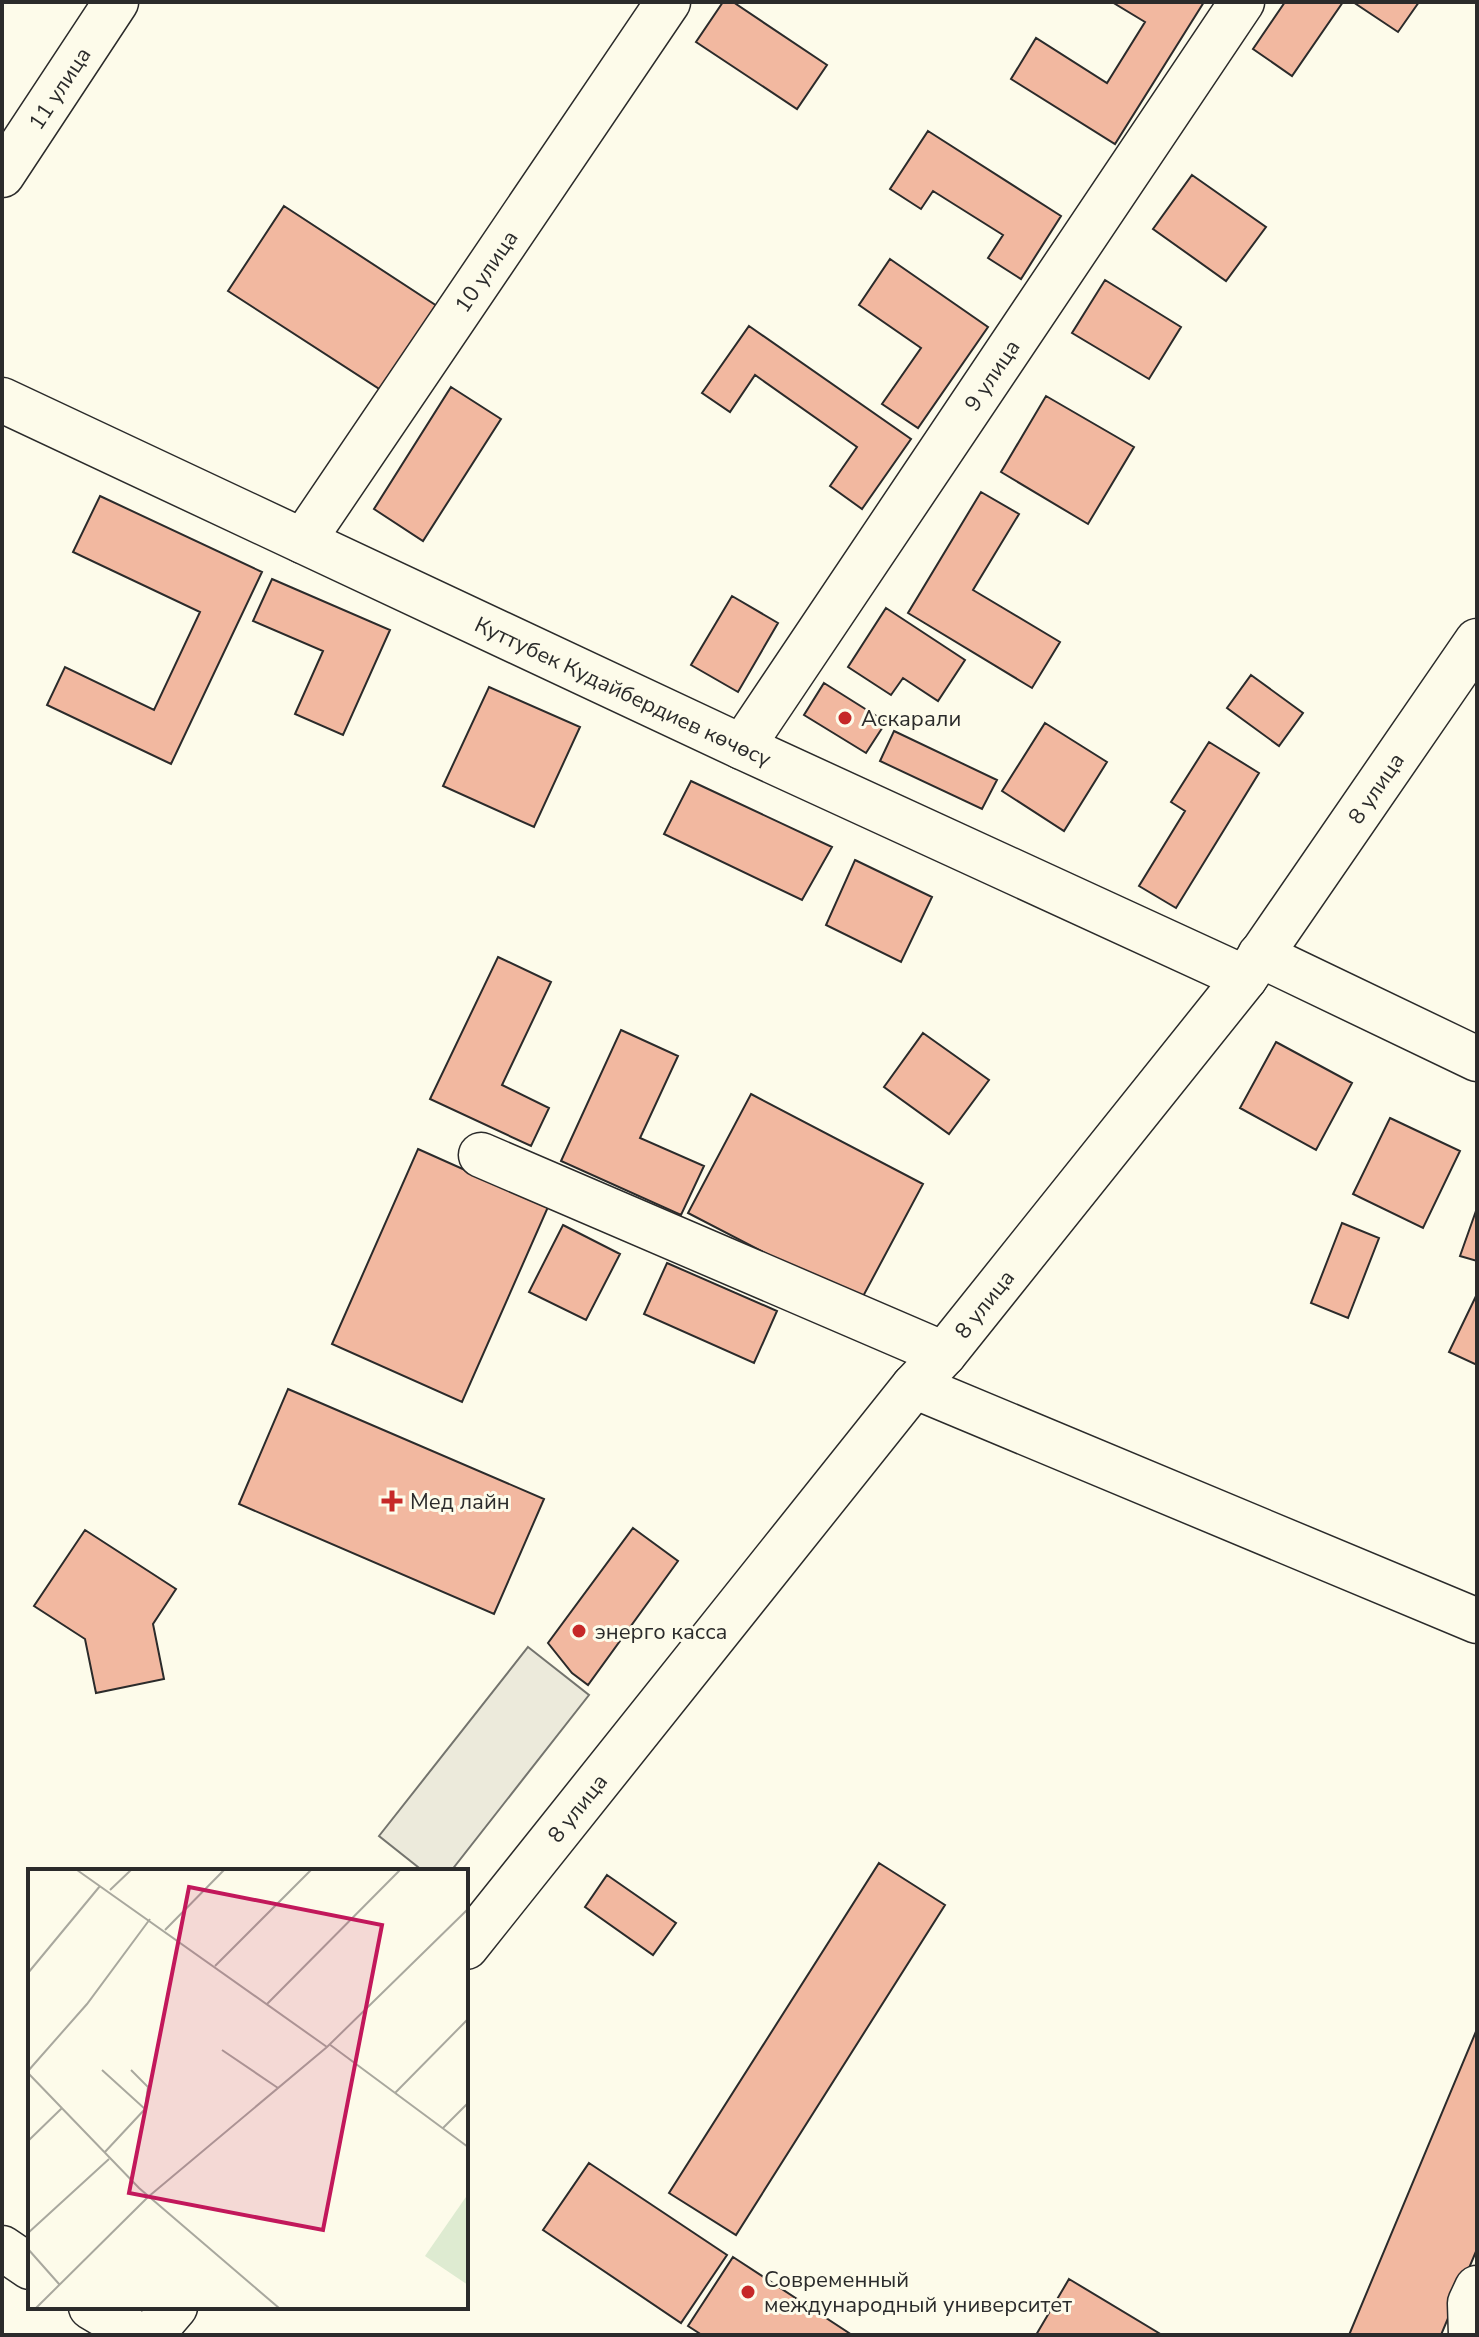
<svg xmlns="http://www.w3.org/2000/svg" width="1479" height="2337" font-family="'Nunito Sans',sans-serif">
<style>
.parking{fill:#eceadb;stroke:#74746e;stroke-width:2}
.building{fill:#f2b8a0;stroke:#2b2b2b;stroke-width:2}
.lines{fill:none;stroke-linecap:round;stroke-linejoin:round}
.minor-casing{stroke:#2b2b2b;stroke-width:47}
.highway-casing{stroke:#2b2b2b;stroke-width:47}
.minor{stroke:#fdfbea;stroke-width:44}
.highway{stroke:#fdfbea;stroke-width:44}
.poi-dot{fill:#c62828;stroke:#fdfbea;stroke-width:3}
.labels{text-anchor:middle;stroke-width:6;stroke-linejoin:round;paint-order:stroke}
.street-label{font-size:22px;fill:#2b2b2b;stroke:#fdfbea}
.poi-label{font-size:22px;fill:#2b2b2b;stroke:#fdfbea;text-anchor:start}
.inset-road{fill:none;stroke:#a9a89e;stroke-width:2}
.view{fill:#c2185b;fill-opacity:0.15;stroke:#c2185b;stroke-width:4}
.inset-edge{fill:none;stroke:#2b2b2b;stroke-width:4}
</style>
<rect width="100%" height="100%" fill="#fdfbea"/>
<path class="parking" d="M528,1647L589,1695L451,1871H423L379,1836Z"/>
<path class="building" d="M723,2H733L827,65L797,109L696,42Z
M1112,2H1204L1115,144L1011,79L1036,38L1107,83L1145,22Z
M1285,2H1343L1292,76L1253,49Z
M1353,2H1419L1398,32Z
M928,131L1061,216L1021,279L988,258L1003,235L933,191L921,209L890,189Z
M1192,175L1266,227L1226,281L1153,229Z
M284,206L437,306L381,390L228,291Z
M890,259L988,327L918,428L882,404L921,348L859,305Z
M1105,280L1181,327L1149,379L1072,333Z
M749,326L911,439L862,509L830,486L857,447L755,375L730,412L702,393Z
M451,387L501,419L423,541L374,509Z
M1046,396L1134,447L1088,524L1001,472Z
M981,492L1019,514L973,590L1060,642L1032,688L908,613Z
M100,496L262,572L171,764L47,705L65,667L154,710L200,612L73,552Z
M272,579L390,630L343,735L295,714L323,651L253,621Z
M732,596L778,623L738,692L691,665Z
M886,608L965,660L938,701L903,678L891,695L848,667Z
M1251,675L1303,713L1279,746L1227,708Z
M824,683L886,722L866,753L804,715Z
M489,687L580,727L534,827L443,786Z
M1045,723L1107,762L1064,831L1002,791Z
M894,731L997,780L982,809L880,761Z
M1209,742L1259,773L1176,908L1139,886L1185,811L1171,802Z
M691,781L832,847L802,900L664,834Z
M855,860L932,897L901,962L826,925Z
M498,957L551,982L502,1085L549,1108L531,1146L430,1099Z
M621,1030L678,1056L640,1138L704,1166L681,1215L561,1161Z
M923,1033L989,1080L949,1134L884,1087Z
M1276,1042L1352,1083L1316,1150L1240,1108Z
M751,1094L923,1184L860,1302L688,1213Z
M1390,1118L1460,1151L1423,1228L1353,1194Z
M418,1149L548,1207L462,1402L332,1344Z
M1477,1208V1261L1460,1256Z
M1342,1223L1379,1238L1348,1318L1311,1303Z
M563,1225L620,1254L586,1320L529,1292Z
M667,1263L777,1311L754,1363L644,1314Z
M1477,1294V1365L1449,1352Z
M288,1389L544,1499L494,1614L239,1504Z
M633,1528L678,1561L588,1685L572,1673L548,1643Z
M85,1530L176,1589L153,1624L164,1679L96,1693L85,1639L34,1606Z
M879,1863L945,1905L736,2235L669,2193Z
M607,1875L676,1923L653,1955L585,1907Z
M1477,2029V2249L1441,2335H1349Z
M589,2163L727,2255L681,2323L543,2230Z
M733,2257L852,2335H702L688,2326Z
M1069,2279L1162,2335H1036Z"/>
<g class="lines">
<defs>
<g id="minor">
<path id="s1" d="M2,175L116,2"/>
<path id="s2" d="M2,400L742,747L1245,978"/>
<path id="s3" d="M303,541L668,2"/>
<path id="s4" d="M742,747L1242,2"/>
<path d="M1260,955L1477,1059"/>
<path d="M481,1155L944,1354"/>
<path d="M914,1386L1477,1621"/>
<path id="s5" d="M466,1947L914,1386L944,1354L1245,978L1477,641"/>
<path d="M151,2335L175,2307"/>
<path d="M1471,2335L1470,2303L1477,2288"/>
</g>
<path id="highway" d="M2,2248L30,2267
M91,2307L138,2335"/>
</defs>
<use href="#minor" class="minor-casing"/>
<use href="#highway" class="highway-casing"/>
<use href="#minor" class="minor"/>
<use href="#highway" class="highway"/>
</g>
<g class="poi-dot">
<circle cx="845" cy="718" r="8"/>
<path d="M388 1489h8v8h8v8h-8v8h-8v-8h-8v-8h8z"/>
<circle cx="579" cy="1631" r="8"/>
<circle cx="748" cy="2292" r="8"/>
</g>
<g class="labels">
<g class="street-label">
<text dy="8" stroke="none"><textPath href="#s1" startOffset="104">11 улица</textPath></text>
<text dy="8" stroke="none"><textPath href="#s3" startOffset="326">10 улица</textPath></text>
<text dy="8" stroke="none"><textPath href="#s4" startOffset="448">9 улица</textPath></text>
<text dy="8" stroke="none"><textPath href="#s2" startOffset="686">Куттубек Кудайбердиев көчөсү</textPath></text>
<text dy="8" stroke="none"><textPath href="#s5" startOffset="1474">8 улица</textPath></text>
<text dy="8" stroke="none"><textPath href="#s5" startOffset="826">8 улица</textPath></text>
<text dy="8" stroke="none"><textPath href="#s5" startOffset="178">8 улица</textPath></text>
</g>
<g class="poi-label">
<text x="861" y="726">Аскарали</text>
<text x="410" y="1509">Мед лайн</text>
<text x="595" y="1639">энерго касса</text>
<text x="764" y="2287">Современный<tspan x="764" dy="25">международный университет</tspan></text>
</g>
</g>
<g transform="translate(28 1869)">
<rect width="440" height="440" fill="#fdfbea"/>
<path d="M440,325V416L397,387Z" fill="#deebd1"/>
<path class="inset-road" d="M49,1L299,178M82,21L103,1M137,61L196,1M187,97L283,1M0,104L72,17M239,135L372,1M301,175L440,278M194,181L250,219M74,201L117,240L76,284M103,201L120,218L117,240M0,202L59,135L122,50M0,204L111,319L251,439M367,224L440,150M415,259L440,234M0,272L34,239M120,328L299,178L440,40M0,364L81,290M0,380L31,415M8,439L120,328"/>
<path class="view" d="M161,18L354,56L295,361L101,324Z"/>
<rect width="440" height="440" class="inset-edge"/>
</g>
<rect width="1479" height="2337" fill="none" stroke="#2b2b2b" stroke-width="8"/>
</svg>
